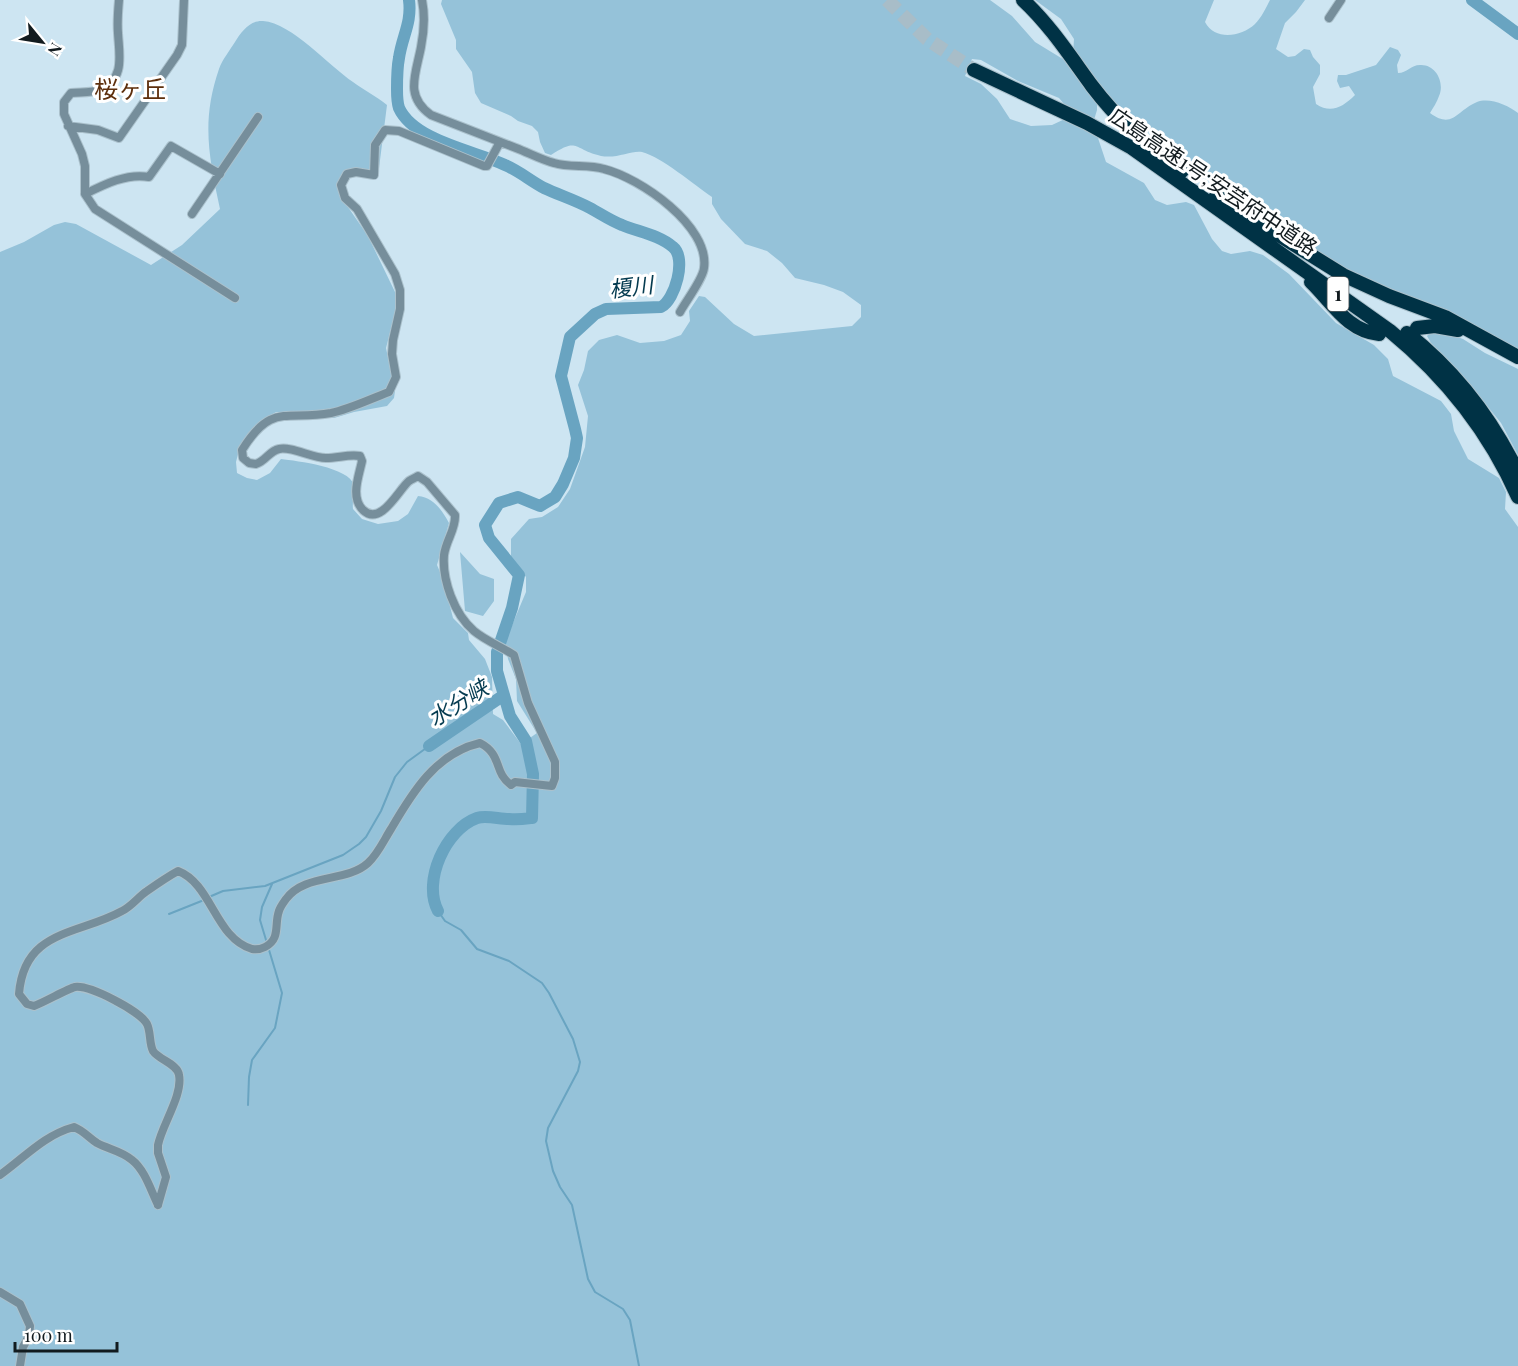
<svg xmlns="http://www.w3.org/2000/svg" width="1518" height="1366" font-family="'Playfair Display','Noto Sans JP',serif">
<style>
.green{fill:#95c2d9}
.lines{fill:none;stroke-linecap:round;stroke-linejoin:round}
.stream{stroke:#69a4c1;stroke-width:2}
.river{stroke:#69a4c1;stroke-width:12}
.motorway-tunnel{stroke:#a8bdc8;stroke-width:14;stroke-dasharray:14 7;stroke-linecap:butt}
.minor-casing{stroke:#abc1cc;stroke-width:10}
.motorway-casing{stroke:#abc1cc;stroke-width:16}
.minor{stroke:#768e9b;stroke-width:8}
.motorway{stroke:#003245;stroke-width:14}
.labels{text-anchor:middle;stroke-width:6;stroke-linejoin:round;paint-order:stroke}
.shield{fill:#fff;stroke:#595f62;stroke-width:1.5}
.shield-label{font-size:20px;font-weight:bold;fill:#121b1f}
.street-label{font-size:21px;fill:#121b1f;stroke:#fff}
.water-label{font-size:22px;font-style:italic;fill:#053b50;stroke:#fff}
.quarter-label{font-size:24px;fill:#5d2f0d;stroke:#fff}
</style>
<rect width="100%" height="100%" fill="#cde5f2"/>
<path class="green" d="M442,0H990L1012,16L1035,42L1071,64L1097,97V110L1094,120L1070,111L1059,98L1018,81L981,60L972,59L965,76L981,84L997,99L1010,119L1031,126L1052,125L1067,118L1096,132L1106,162L1144,183L1155,200L1167,205L1186,202L1194,205L1212,239L1222,251L1231,254L1250,251L1263,255L1289,274L1336,323L1374,345L1388,359L1393,376L1441,401L1451,414L1454,431L1468,459L1499,478L1506,492L1505,509L1518,527V1366H0V252L24,242L54,225L65,222L76,224L151,265L182,245L220,209C209,158 201,121 219,69C222,60 230,50 235,42C241,32 250,20 263,21C292,23 329,66 353,82C364,90 376,96 387,105L379,168L371,178L344,173L339,183V194L368,236L395,292L396,309L386,348L395,391L394,398L387,406L354,412L334,418L298,412H276L265,419L240,446L236,462L237,473L247,478L257,480L270,473L281,459C297,461 349,467 354,485C355,492 352,502 353,509L362,519L378,524L398,521L408,514L418,496C433,497 442,510 449,523L437,565L443,579L453,618L468,633L469,640L485,659L492,677L493,714L503,720L521,744L537,733L517,701L516,679L508,659L505,642L526,592V577L511,560V539L529,519L542,517L558,507L570,489L585,447L588,416L578,385L584,370L588,351L599,340L617,335L640,343L664,341L681,335L690,321L689,311L699,296L705,297L734,324L754,336L852,326L861,317V305L843,292L824,285L795,278L782,263L767,251L745,244L721,219L712,204V197C694,185 662,157 642,152C632,150 617,159 601,156C572,149 579,137 551,155L545,153L540,142L538,132L532,126L518,121L511,116L481,103L475,93L472,72L456,49V40L441,4Z
M1035,0H1214L1205,22C1215,41 1241,37 1255,24C1261,18 1266,8 1270,0H1305L1296,12L1285,23L1276,49L1288,57L1295,56L1304,49L1310,50L1313,57L1320,65V74L1313,87L1316,104C1331,114 1343,107 1355,95L1349,86L1340,88L1337,81L1338,75H1346L1376,65L1390,47L1398,50L1401,55L1397,65L1398,73C1407,73 1411,65 1420,65C1436,64 1445,83 1439,96C1437,102 1433,108 1430,113C1453,130 1457,110 1477,102C1489,97 1508,105 1518,113V349L1453,313L1360,277L1330,260L1217,187L1184,162L1179,149C1165,140 1150,136 1137,126C1113,106 1093,78 1073,55L1074,39L1061,19Z
M1431,332L1446,333L1463,339L1485,353L1518,369V455L1501,423L1475,391L1431,343L1427,336Z
M460,552L480,574L494,579V601L483,616L465,611Z"/>
<g class="lines">
<path class="stream" d="M209,897L223,891L265,886L343,855L359,844L366,837L381,811L395,777L407,762L429,746
M438,911L445,921L461,930L477,949L509,961L542,983L549,993L573,1039L580,1062L578,1071L548,1128L546,1141L553,1171L560,1187L572,1205L588,1279L595,1292L623,1309L630,1320L639,1366
M169,914L204,900
M248,1105L249,1077L252,1060L275,1028L282,993L260,920L262,907L272,884"/>
<path class="river" d="M409,0C412,23 402,36 399,58C397,68 397,79 397,89C397,95 397,102 399,108C414,141 475,151 505,165C519,171 531,181 544,188C559,195 575,200 590,208C601,214 611,221 622,225C639,232 659,235 673,247C687,258 675,300 661,307L606,309L595,314L570,337L561,376L575,429L577,438L574,458L563,484L555,497L540,506L518,497L499,503L485,525L489,538L519,575L512,608L497,652V671L510,716L526,741L533,774L532,818C524,819 517,820 509,819C499,819 486,815 477,818C446,829 422,881 438,911
M1472,0L1518,34
M429,746L504,695"/>
<path class="motorway-tunnel" d="M887,0L927,39L974,70"/>
<defs>
<path id="minor" d="M119,0C118,11 117,22 118,33C119,54 126,80 99,90C91,93 80,92 71,93L64,102V114L82,154L85,166V194L95,209L235,298
M422,0C425,15 424,32 421,47C416,74 404,96 431,115C459,126 488,137 516,148C529,153 542,160 554,163C570,168 588,164 604,169C640,178 710,226 704,268C703,279 686,301 680,312
M1329,18L1341,0
M68,126L98,130L119,138L177,55L182,45L184,0
M85,194C105,184 127,173 149,177L171,146L220,174
M192,214L258,117
M0,1175C24,1158 44,1135 74,1127C84,1131 89,1138 97,1143C108,1149 122,1151 132,1160C145,1170 151,1191 158,1205
M158,1205L166,1177L158,1153V1145C162,1125 183,1095 179,1075C178,1064 159,1060 153,1051C149,1043 151,1032 147,1024C140,1011 90,985 75,987C67,989 45,1002 34,1006L27,1004L19,994C24,929 79,935 122,911C132,906 138,897 147,891C157,884 167,877 178,871C212,884 215,938 252,949C257,950 261,949 265,947C281,939 274,924 279,911C280,907 284,902 286,899C305,873 346,883 368,863C378,854 384,840 391,829C412,793 436,753 480,743C503,755 493,772 511,785L515,782L552,786L555,778V762L528,703L514,655C502,647 486,641 474,631C454,614 442,580 444,555C446,540 456,529 455,515L427,482L418,476C415,478 412,479 409,481C399,489 381,527 363,510C350,497 359,476 362,461L360,456C349,454 338,458 326,458C312,458 291,446 279,449C269,451 266,461 256,464L249,463L243,458L242,450C272,402 286,421 331,413C350,409 370,399 389,392L396,377L392,354L393,340L400,309V290L395,274L357,209L345,198L341,185L347,174L356,172L374,175L375,145L385,130L399,131L484,166H487L500,142
M0,1292L20,1304L30,1326L29,1336L23,1347L20,1366"/>
<path id="motorway" d="M1023,0C1050,25 1070,56 1092,86C1117,119 1148,147 1182,171
M974,70L1087,123L1132,148L1390,331C1446,377 1489,431 1518,497
M1216,196L1343,275L1389,296L1445,317L1518,357
M1311,282C1332,302 1347,331 1379,334
M1417,328L1435,326L1458,330
M1407,333C1454,370 1492,419 1518,473"/>
</defs>
<use href="#minor" class="minor-casing"/>
<use href="#motorway" class="motorway-casing"/>
<use href="#minor" class="minor"/>
<use href="#motorway" class="motorway"/>
</g>
<g class="labels">
<rect class="shield" x="1327.5" y="277" width="21" height="34" rx="4.5"/>
<g class="shield-label">
<text x="1338" y="301">1</text>
</g>
<g class="street-label">
<text transform="translate(1213 182) rotate(34)" y="7">広島高速1号;安芸府中道路</text>
</g>
<g class="water-label">
<text transform="translate(631 287) rotate(-7)" y="8">榎川</text>
<text transform="translate(458 703) rotate(-32)" y="8">水分峡</text>
</g>
<g class="quarter-label">
<text x="130" y="98">桜ヶ丘</text>
</g>
</g>
<g transform="translate(42 42) rotate(120)" stroke="#ffffff" stroke-width="4.5" paint-order="stroke">
<path d="M0-4.5L10 22L0 15L-10 22Z" fill="#121b1f"/>
<text y="-9" font-size="16" font-weight="bold" text-anchor="middle" fill="#121b1f">N</text>
</g>
<path d="M15 1342v9h102v-9" fill="none" stroke="#121b1f" stroke-width="3"/>
<text x="24" y="1342" font-size="18" fill="#121b1f" stroke="#ffffff" stroke-width="4.5" paint-order="stroke">100 m</text>
</svg>
